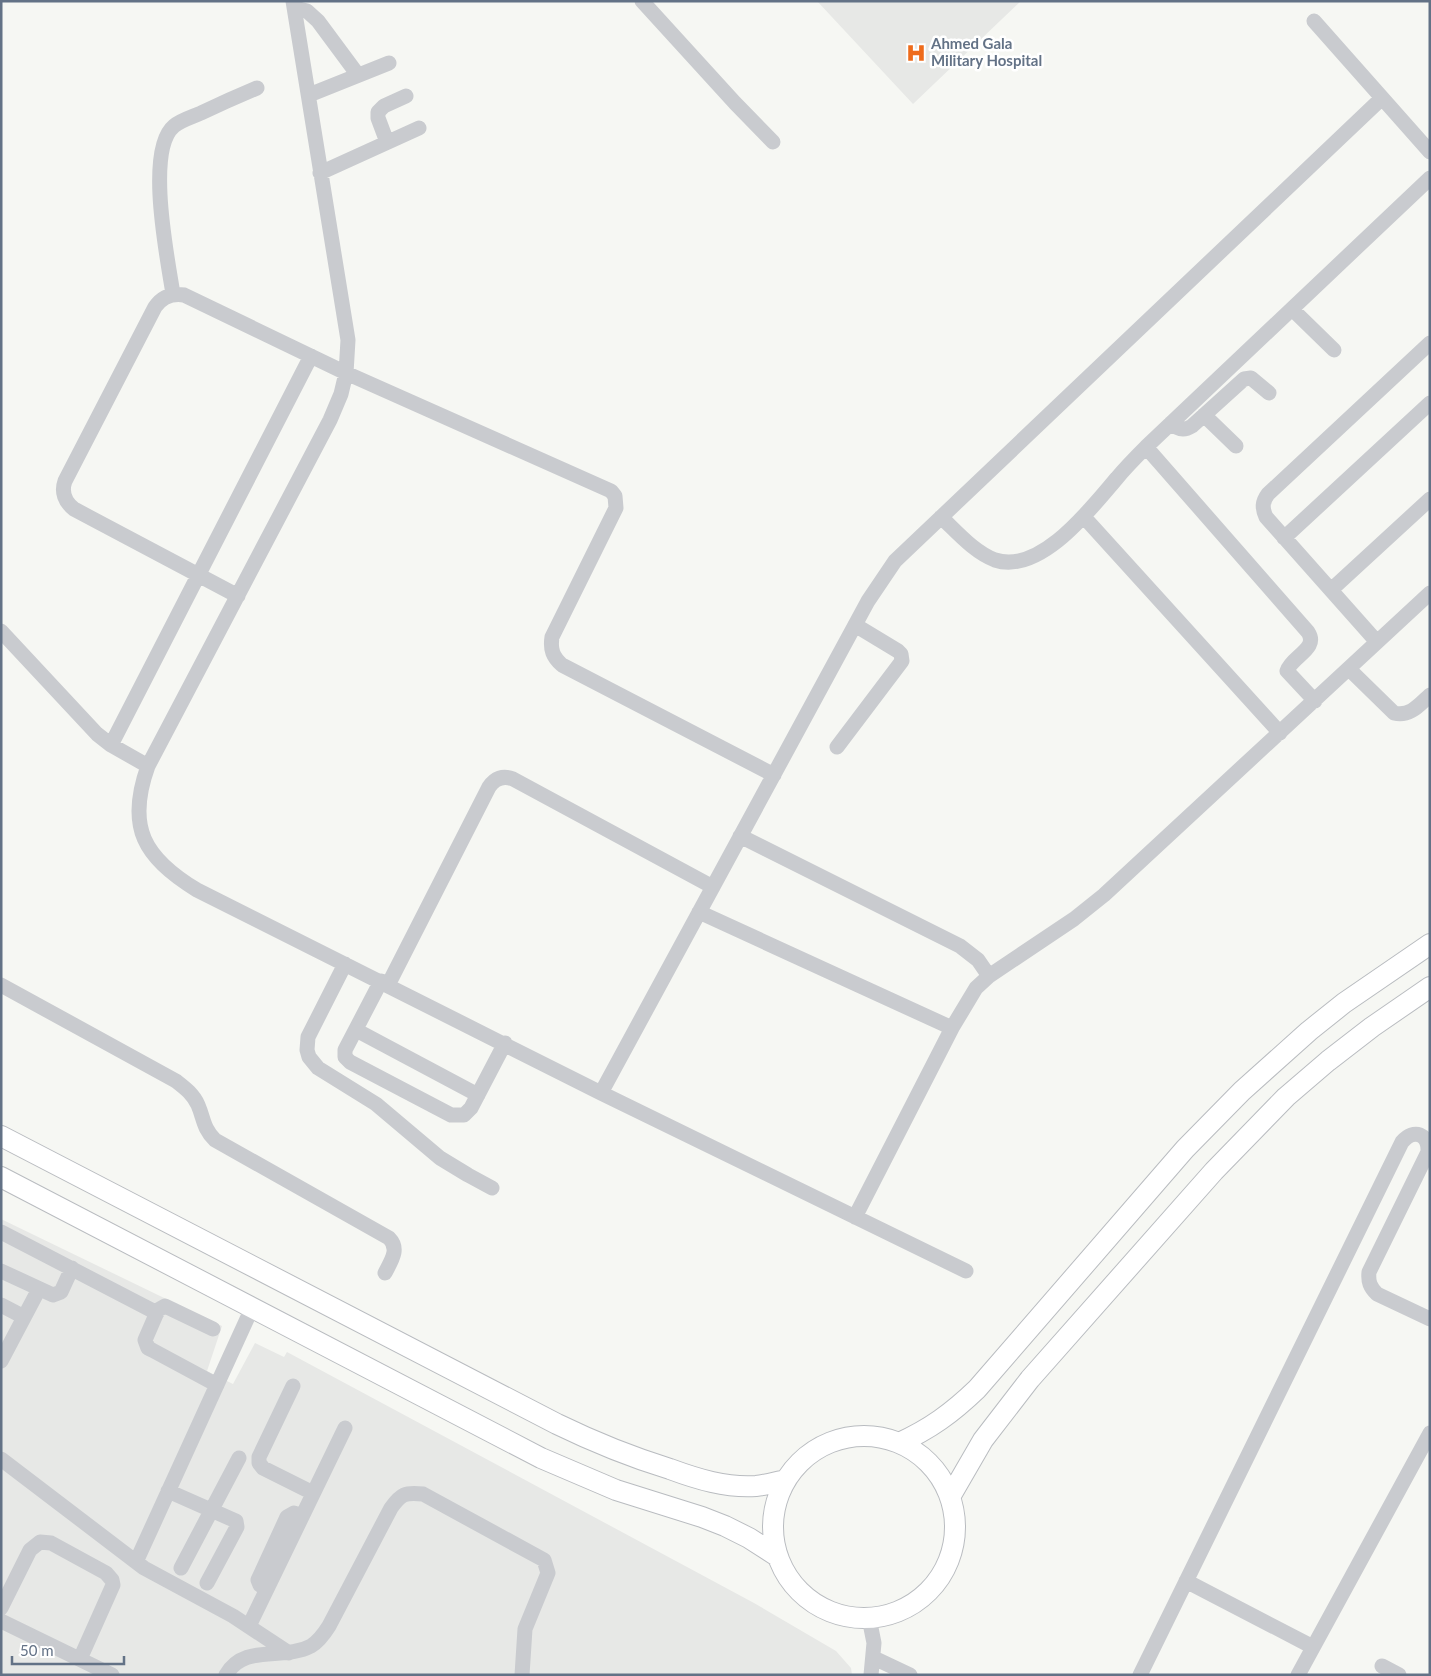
<svg xmlns="http://www.w3.org/2000/svg" width="1431" height="1676" font-family="Lato,sans-serif">
<style>
.built{fill:#e7e8e6}
.lines{fill:none;stroke-linecap:round;stroke-linejoin:round}
.major-casing{stroke:#b9bcc0;stroke-width:22}
.minor{stroke:#c9cbcf;stroke-width:15}
.major{stroke:#fff;stroke-width:20}
.labels{text-anchor:middle;stroke-width:5;stroke-linejoin:round;paint-order:stroke}
.poi-label{font-size:15px;font-weight:bold;fill:#637286;stroke:#fff;text-anchor:start}
</style>
<rect width="100%" height="100%" fill="#f6f7f3"/>
<path class="built" d="M817,1H1021L913,104Z
M1,1219L222,1326L207,1371L233,1384L255,1343L284,1357L287,1352L754,1603L836,1651L851,1668L852,1675H1Z"/>
<g class="lines">
<defs>
<path id="major" d="M1,1136L557,1424C594,1442 631,1457 670,1469C697,1479 726,1488 756,1486C766,1485 776,1482 786,1480
M1,1177L541,1458L616,1490L702,1517L725,1526L749,1538L777,1556
M773 1527a91 91 0 1 1 182 0a91 91 0 1 1-182 0Z
M899,1443C930,1429 952,1413 977,1389L1185,1149L1242,1091L1309,1031L1344,1003L1430,944
M950,1497L983,1440L1030,1379L1214,1171L1286,1097L1328,1061L1372,1027L1430,987"/>
</defs>
<use href="#major" class="major-casing"/>
<path class="minor" d="M293,1L348,340L346,373L341,394L330,420L148,766C126,827 144,858 197,890L601,1093L966,1271
M642,1L735,103L773,142
M295,8L307,11L318,21L358,75
M1314,21L1430,152
M309,95L389,63
M387,142L378,118V112L384,106L406,96
M320,173L419,128
M173,294C168,261 145,150 174,126C181,120 192,117 201,113C220,104 238,96 257,88
M1292,309L1334,350
M1204,415L1236,446
M1171,423C1178,430 1184,431 1192,426L1244,379L1251,378L1269,393
M1146,447L1308,632C1319,649 1292,656 1287,671L1315,701
M941,517C957,532 974,552 995,560C1041,575 1092,507 1117,478C1126,467 1136,457 1146,447L1430,178
M1084,517L1280,733
M1284,538L1430,403
M1331,590L1430,499
M238,596L74,509C65,502 61,492 65,481L155,307C162,297 172,293 184,295L346,373L611,491L615,496L616,508L552,637C550,650 553,657 562,665L774,775
M1,631L97,734L111,745L148,766
M1377,642L1266,517C1262,508 1262,502 1268,494L1430,343
M1349,669L1394,713C1410,717 1419,705 1430,695
M111,745L311,356
M837,747L902,661L901,654L898,651L855,625
M740,836L960,946L978,960L989,976
M699,912L952,1028
M345,964L308,1037L307,1050L309,1057L318,1068L376,1104L440,1158L468,1175L492,1188
M381,981L345,1050V1057L350,1062L451,1115H464L471,1108L505,1043
M1,985L176,1081C185,1088 193,1094 198,1105C204,1119 203,1128 215,1140L389,1238C400,1249 391,1261 385,1273
M388,985L489,787C495,778 503,775 513,779L713,887
M356,1030L478,1095
M601,1093L855,625L868,601L895,561L1382,98
M855,1217L952,1028L976,988L989,976L1074,919L1104,895L1430,593
M1,1232L157,1313
M1,1271L53,1295L61,1292L72,1268
M1,1305L24,1317
M213,1329L165,1306L158,1310L145,1340L148,1348L152,1350L217,1385
M1,1361L39,1289
M293,1386L259,1457V1463L263,1468L313,1493
M1,1459L144,1568L233,1616L289,1653
M168,1491L236,1521L237,1527L207,1583
M136,1562L252,1308
M181,1568L239,1458
M1186,1581L1313,1647
M267,1589L260,1585L258,1580L287,1517L294,1513L302,1516
M1,1608L30,1550L40,1542L51,1543L106,1573L112,1580L113,1585L80,1659
M869,1618L874,1643L871,1675
M1,1621L112,1675
M249,1626L345,1428
M874,1658L910,1675
M1382,1666L1399,1675
M226,1675C244,1643 283,1661 311,1646C319,1641 324,1634 329,1626L391,1508C401,1494 405,1492 423,1494L544,1560L548,1573L525,1629L522,1675
M1140,1675L1402,1142C1414,1128 1429,1134 1428,1152L1369,1272C1368,1282 1370,1287 1377,1294L1430,1319
M1298,1675L1430,1433"/>
<use href="#major" class="major"/>
</g>
<defs>
<symbol id="hospital-bare" viewBox="-9 -9 18 18"><path d="M-5-5h3v3.5h4V-5h3V5h-3V1.5h-4V5h-3Z" fill="#ee6b1b" stroke="#fff" stroke-width="2.5" paint-order="stroke"/></symbol>
</defs>
<g fill-rule="evenodd">
<use href="#hospital-bare" x="902" y="39" width="28" height="28"/>
</g>
<g class="labels">
<g class="poi-label">
<text x="931" y="49">Ahmed Gala<tspan x="931" dy="17">Military Hospital</tspan></text>
</g>
</g>
<rect width="1431" height="1676" fill="none" stroke="#637286" stroke-width="5"/>
<path d="M12 1656v8h112v-8" fill="none" stroke="#637286" stroke-width="2.5"/>
<text x="20" y="1656" font-size="15" fill="#637286" stroke="#ffffff" stroke-width="4" paint-order="stroke">50 m</text>
</svg>
